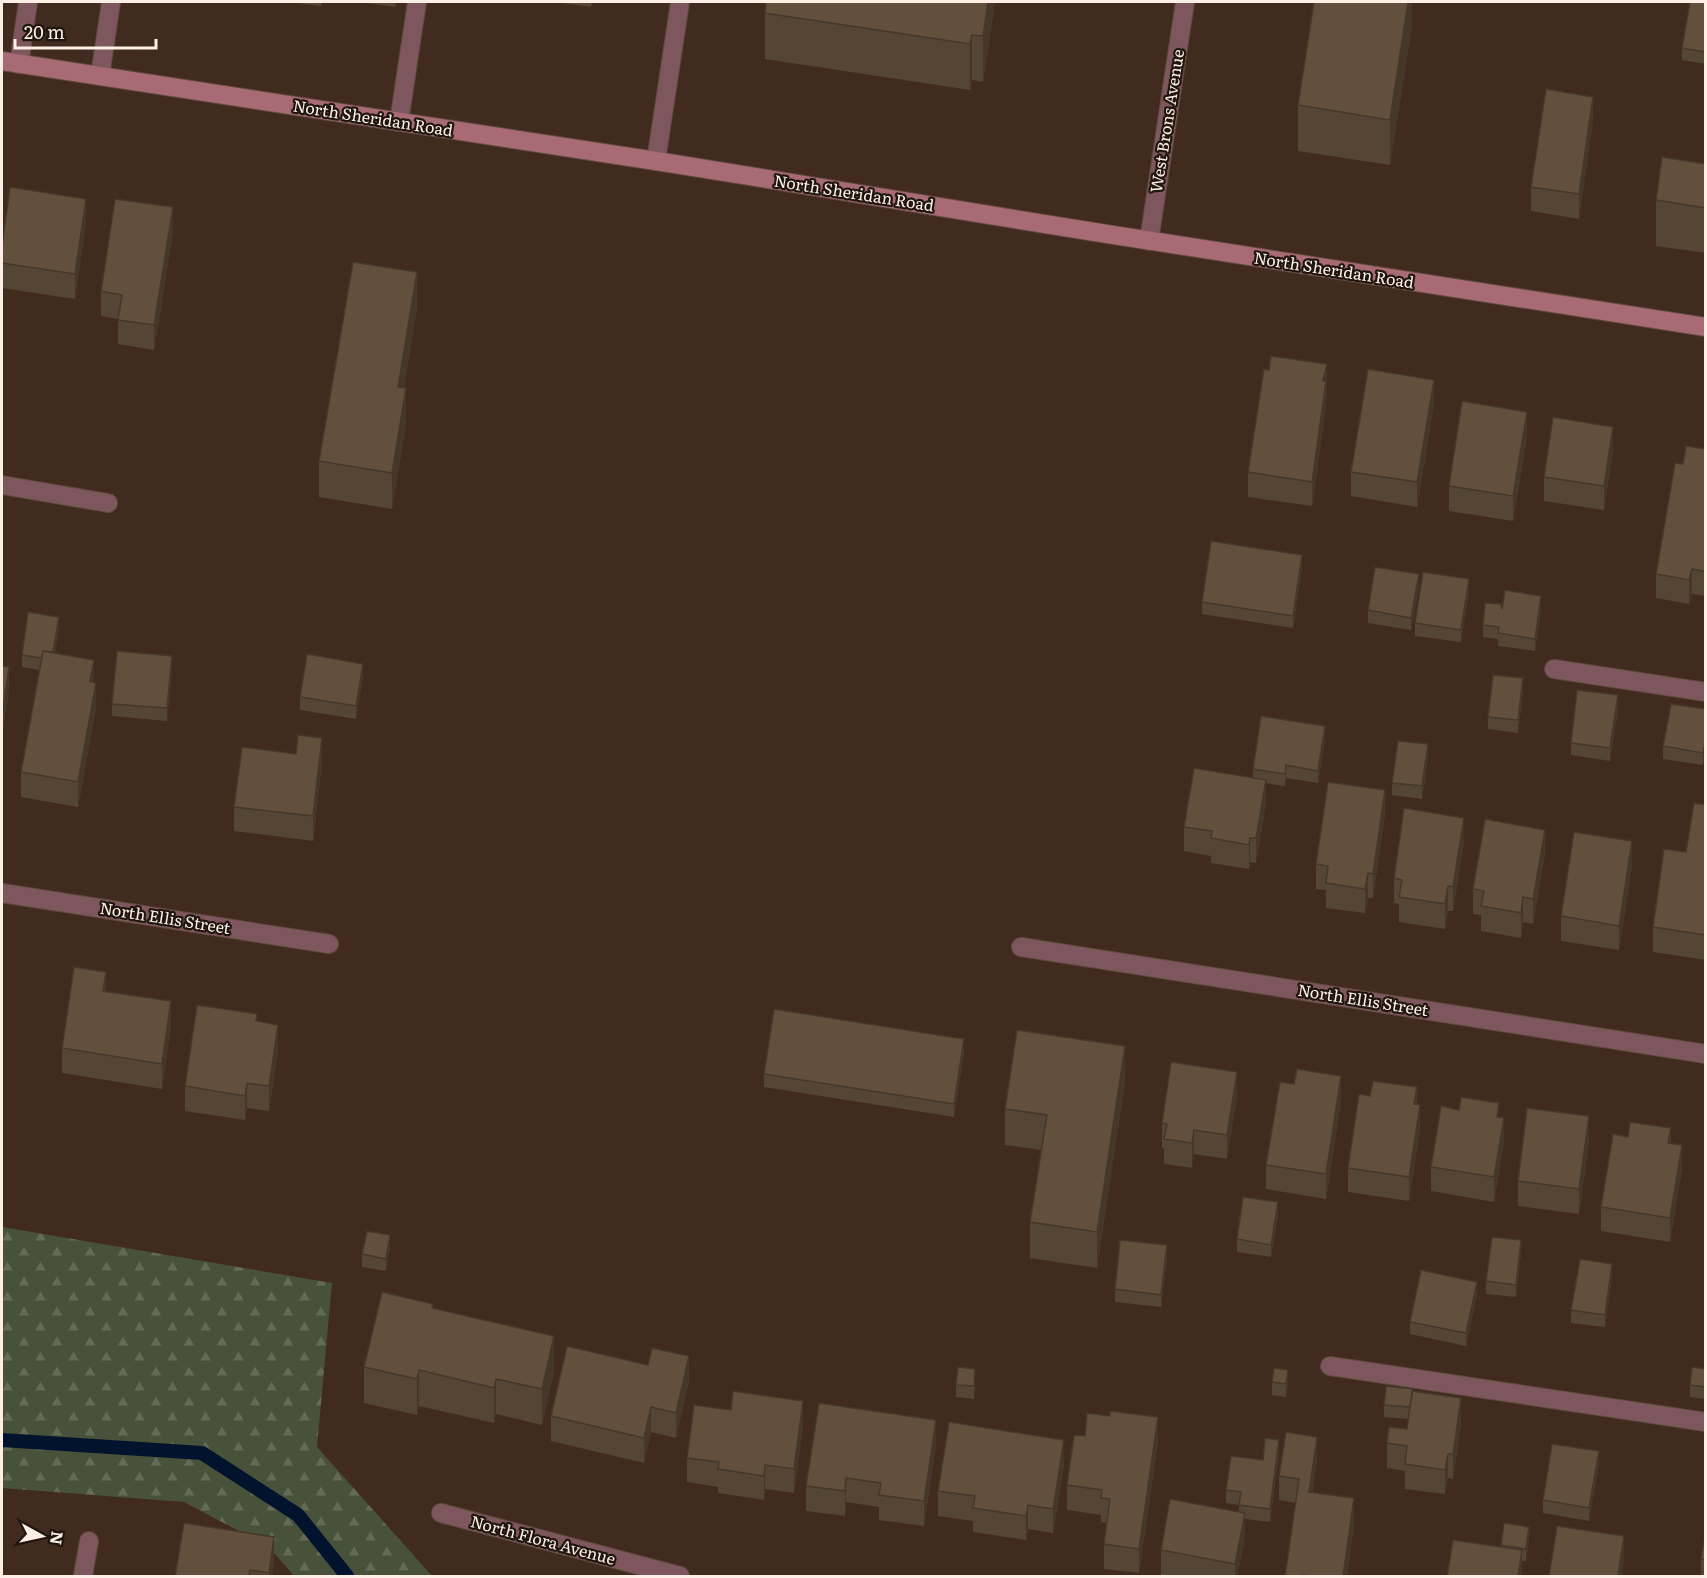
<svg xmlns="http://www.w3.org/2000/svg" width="1707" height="1578" font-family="Literata,serif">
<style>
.forest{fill:url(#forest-firs)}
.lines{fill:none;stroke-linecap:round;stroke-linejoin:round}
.stream{stroke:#02132e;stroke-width:14}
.service-casing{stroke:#5f4a3e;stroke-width:20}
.minor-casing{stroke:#5f4a3e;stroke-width:20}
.secondary-casing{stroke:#5f4a3e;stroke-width:20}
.service{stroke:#7e565d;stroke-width:18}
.minor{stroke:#7e565d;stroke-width:18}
.secondary{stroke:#a86a75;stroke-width:18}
.wall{fill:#554534}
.shaded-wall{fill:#45382a}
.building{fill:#63503c;stroke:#45382a;stroke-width:1.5}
.labels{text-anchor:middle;stroke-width:4.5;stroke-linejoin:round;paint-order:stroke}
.street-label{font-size:16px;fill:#feefe6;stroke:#201610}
</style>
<defs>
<pattern id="forest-firs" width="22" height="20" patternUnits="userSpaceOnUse" patternTransform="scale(1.5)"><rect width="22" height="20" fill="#485139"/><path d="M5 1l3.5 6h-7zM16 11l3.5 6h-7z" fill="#636a56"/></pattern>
</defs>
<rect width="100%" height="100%" fill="#412b1e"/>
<path class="forest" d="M2,1227L332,1283L317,1447L432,1576H294L269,1547L184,1502L2,1488Z"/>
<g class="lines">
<path class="stream" d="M2,1440L202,1453L298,1515L347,1576"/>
<defs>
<path id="service" d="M399,122L417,2
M2,485L108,503
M1554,669L1706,692
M1330,1366L1706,1422"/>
<path id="minor" d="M19,64L28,2
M100,76L111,2
M656,161L680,2
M1149,241L1185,2
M2,893L329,944
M1021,947L1706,1054
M441,1513L680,1576
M83,1576L89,1541"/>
<path id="secondary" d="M2,61L656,161L1107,234L1706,327"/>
</defs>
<use href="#service" class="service-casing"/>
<use href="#minor" class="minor-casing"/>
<use href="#secondary" class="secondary-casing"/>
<use href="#service" class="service"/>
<use href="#minor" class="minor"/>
<use href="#secondary" class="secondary"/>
</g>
<path class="wall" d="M287,2H322L321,6Z
M361,2H396L395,7Z
M555,2H592L591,7Z
M995,2L983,82L972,80L970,90L765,59V13Z
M1412,2V26L1390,165L1298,151V105Z
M1706,2V64L1682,60V48Z
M1593,121L1579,219L1531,211V187Z
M1706,164V253L1656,246V200Z
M86,223L75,299L2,288V246Z
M173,232L154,350L118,344V319L101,316V291Z
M417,308L404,388L406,424L392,509L319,497V461Z
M1327,364L1326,406L1312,506L1248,497V472L1269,370Z
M1434,404L1417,507L1351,496V472Z
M1527,437L1513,521L1449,511V486Z
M1706,449V596L1692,594L1689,604L1656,598V574L1683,464Z
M1613,451L1604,510L1544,501V477Z
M1302,568L1293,628L1202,614V602Z
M1419,586L1411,630L1368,623V610Z
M1469,591L1461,642L1415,636V623Z
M1541,608L1535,651L1498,646V639L1483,637V625L1502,609Z
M59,629L55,653L94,682L96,708L78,807L21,797V772L39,670L22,667V655Z
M172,669L167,721L112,716V704Z
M363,676L356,719L300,710V697Z
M1523,691L1518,733L1488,729V717Z
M1618,708L1610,761L1571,755V743Z
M1706,709L1703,765L1663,759V746Z
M1325,739L1318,783L1286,778L1285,786L1266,783V804L1256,863L1250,862L1249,869L1211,863V856L1184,851V827L1253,777V769Z
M1428,757L1422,799L1392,795V783Z
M322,763L313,841L234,831V807Z
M1706,805V960L1653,952V927L1686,852Z
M1385,814L1373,898H1368L1365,913L1326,908V890L1316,889V864Z
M1464,842L1453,911H1448L1445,929L1399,922V904L1394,903V878Z
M1545,854L1533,924L1523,922L1521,938L1481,931V915L1473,914V889Z
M1632,866L1619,950L1561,941V916Z
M106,991L171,1026L162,1089L62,1073V1048Z
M257,1022L278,1050L269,1111L247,1108L245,1120L185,1111V1086Z
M964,1052L954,1117L764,1087V1074Z
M1125,1082L1097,1268L1030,1258V1222L1041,1150L1005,1145V1109Z
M1237,1096L1227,1159L1194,1154L1192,1168L1164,1164V1148H1162V1123Z
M1341,1101L1326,1199L1266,1189V1165Z
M1417,1105L1420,1130L1409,1201L1348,1192V1168Z
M1499,1117L1504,1142L1494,1202L1431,1191V1167Z
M1589,1141L1579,1214L1518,1206V1181Z
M1671,1143L1682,1169L1670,1242L1601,1231V1207Z
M1278,1215L1271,1257L1237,1252V1239Z
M390,1248L386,1271L362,1267V1254Z
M1521,1253L1516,1297L1486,1294V1281Z
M1167,1258L1161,1307L1115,1302V1289Z
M1612,1276L1605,1327L1571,1323V1310Z
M1477,1294L1466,1346L1410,1334V1322Z
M433,1308L554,1372L542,1425L496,1414L494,1423L419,1406L417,1415L364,1403V1367Z
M1706,1369L1705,1399L1690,1397V1385Z
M689,1381L676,1438L651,1432L644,1463L551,1441V1416Z
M975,1382L974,1399L956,1397V1385Z
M1272,1382H1288L1286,1397L1272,1395Z
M1413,1391L1461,1423L1453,1479L1448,1478L1445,1494L1405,1489V1471L1387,1468V1443L1407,1429L1408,1419L1384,1417V1405Z
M803,1426L794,1493L765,1489L764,1500L718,1493V1487L687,1482V1458Z
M1085,1436L1158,1441L1139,1573L1104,1569V1544L1106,1523L1101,1522V1515L1067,1510V1485Z
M936,1444L924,1526L879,1520V1507L846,1502L845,1516L806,1511V1486Z
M1279,1453L1270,1522L1245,1519V1538L1237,1576H1169L1161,1575V1550L1239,1512V1505L1226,1503V1490L1263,1460Z
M1317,1461L1312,1493L1354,1523L1347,1576H1285L1296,1503L1279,1500V1476Z
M1064,1464L1053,1533L1028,1529L1026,1540L973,1532V1521L938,1516V1491Z
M1599,1464L1589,1521L1543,1513V1500Z
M1504,1523L1529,1539L1526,1561H1522L1501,1547Z
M1706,1527V1576H1701V1559Z
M274,1561L272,1576H175Z"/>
<path class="shaded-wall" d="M988,2H995L983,82V36Z
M1408,2H1412V26L1390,165V120Z
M972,35V80L970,90V44Z
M1593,97V121L1579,219V194Z
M86,199V223L75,299V274Z
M173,207V232L154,350V325Z
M417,272V308L398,423V387Z
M1327,364L1326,406L1312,506V482L1323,381Z
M1434,380V404L1417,507V482Z
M406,388V424L392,509V473Z
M1527,412V437L1513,521V496Z
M1613,427V451L1604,510V486Z
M1302,555V568L1293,628V616Z
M1692,569V594L1689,604V580Z
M1419,574V586L1411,630V618Z
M1469,579V591L1461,642V630Z
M1541,596V608L1535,651V639Z
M59,617V629L52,672V660Z
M172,656V669L167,721V708Z
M94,660V684L90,681Z
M363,664V676L356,719V706Z
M9,667V692L2,738V714Z
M1523,678V691L1518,733V720Z
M96,683V708L78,807V782Z
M1618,695V708L1610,761V748Z
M1325,726V739L1318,783V771Z
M322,738V763L313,841V816Z
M1706,739V752L1703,765V753Z
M1428,744V757L1422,799V786Z
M1286,765V778L1285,786V774Z
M1266,780V804L1256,863V838Z
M1385,790V814L1373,898V874Z
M1464,818V842L1453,911V887Z
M1545,830V854L1533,924V899Z
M1250,838V862L1249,869V845Z
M1632,841V866L1619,950V926Z
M1368,873V898L1365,913V889Z
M1448,886V911L1445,929V904Z
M1523,897V922L1521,938V913Z
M106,972V996L103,991Z
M171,1001V1026L162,1089V1064Z
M278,1025V1050L269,1111V1086Z
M964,1039V1052L954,1117V1104Z
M1125,1046V1082L1097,1268V1232Z
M1237,1072V1096L1227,1159V1135Z
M1341,1076V1101L1326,1199V1174Z
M247,1083V1108L245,1120V1096Z
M1417,1087V1112L1414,1104Z
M1420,1105V1130L1409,1201V1177Z
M1589,1116V1141L1579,1214V1189Z
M1504,1118V1142L1494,1202V1177Z
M1671,1128V1153L1668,1143Z
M1194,1130V1154L1192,1168V1143Z
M1682,1145V1169L1670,1242V1218Z
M1278,1202V1215L1271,1257V1245Z
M390,1235V1248L386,1271V1259Z
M1521,1240V1253L1516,1297V1285Z
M1167,1245V1258L1161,1307V1295Z
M1612,1264V1276L1605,1327V1315Z
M1477,1282V1294L1466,1346V1333Z
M554,1336V1372L542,1425V1389Z
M689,1356V1381L676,1438V1413Z
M975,1369V1382L974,1399V1386Z
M419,1370V1406L417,1415V1379Z
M1288,1370V1382L1286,1397V1384Z
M496,1379V1414L494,1423V1388Z
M1461,1398V1423L1453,1479V1454Z
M803,1401V1426L794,1493V1469Z
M651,1407V1432L644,1463V1438Z
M1158,1417V1441L1139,1573V1549Z
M936,1420V1444L924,1526V1501Z
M1317,1437V1461L1309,1517V1492Z
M1064,1440V1464L1053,1533V1509Z
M1279,1440V1453L1270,1522V1509Z
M1599,1451V1464L1589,1521V1508Z
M1448,1454V1478L1445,1494V1470Z
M765,1465V1489L764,1500V1476Z
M846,1478V1502L845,1516V1491Z
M1354,1498V1523L1347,1576H1343Z
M1028,1505V1529L1026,1540V1516Z
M1245,1513V1538L1237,1576H1235V1564Z
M1529,1527V1539L1526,1561V1549Z
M1624,1536V1560L1622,1576H1618Z
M274,1537V1561L272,1576H269Z
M1522,1550V1576H1518Z"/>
<path class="building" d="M766,2H988L983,36L972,35L970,44L765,13Z
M1314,2H1408L1390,120L1298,105Z
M1690,2H1706V52L1682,48Z
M1546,89L1593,97L1579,194L1531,187Z
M1662,157L1706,164V208L1656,200Z
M10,187L86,199L75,274L2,263V246Z
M115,199L173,207L154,325L118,320L122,295L101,291Z
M353,262L417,272L398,387L406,388L392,473L319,461Z
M1271,356L1327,364L1323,381H1326L1312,482L1248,472L1264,369L1269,370Z
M1368,369L1434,380L1417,482L1351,472Z
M1462,401L1527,412L1513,496L1449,486Z
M1553,417L1613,427L1604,486L1544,477Z
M1686,446L1706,449V572L1692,569L1689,580L1656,574L1675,463L1683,464Z
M1211,541L1302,555L1293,616L1202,602Z
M1375,567L1419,574L1411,618L1368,610Z
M1423,572L1469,579L1461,630L1415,623Z
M1505,590L1541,596L1535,639L1498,633L1499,627L1483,625L1485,603L1501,604L1502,609Z
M28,612L59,617L53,652L43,651L42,658L22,655Z
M43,651L94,660L90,681L96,683L78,782L21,772Z
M117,651L172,656L167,708L112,704Z
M307,654L363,664L356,706L300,697Z
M2,666L9,667L2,714Z
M1493,675L1523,678L1518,720L1488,717Z
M1577,690L1618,695L1610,748L1571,743Z
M1671,704L1706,709V739L1703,753L1663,746Z
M1261,716L1325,726L1318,771L1286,765L1285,774L1253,769Z
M298,735L322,738L313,816L234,807L242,747L296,754Z
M1398,741L1428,744L1422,786L1392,783Z
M1194,768L1266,780L1256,838H1250L1249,845L1211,838L1212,831L1184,827Z
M1328,782L1385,790L1373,874L1368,873L1365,889L1326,883L1328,866L1316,864Z
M1694,803L1706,805V935L1653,927L1664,849L1686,852Z
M1404,808L1464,818L1453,887L1448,886L1445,904L1399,897L1402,880L1394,878Z
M1485,819L1545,830L1533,899L1523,897L1521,913L1481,906L1484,891L1473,889Z
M1574,832L1632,841L1619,926L1561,916Z
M74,967L106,972L103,991L171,1001L162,1064L62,1048Z
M197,1005L257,1014L256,1021L278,1025L269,1086L247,1083L245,1096L185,1086Z
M774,1009L964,1039L954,1104L764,1074Z
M1017,1030L1125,1046L1097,1232L1030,1222L1047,1115L1005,1109Z
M1171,1062L1237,1072L1227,1135L1194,1130L1192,1143L1164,1139L1167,1124L1162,1123Z
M1297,1069L1341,1076L1326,1174L1266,1165L1280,1082L1294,1084Z
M1373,1081L1417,1087L1414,1104L1420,1105L1409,1177L1348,1168L1359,1094L1370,1096Z
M1461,1097L1499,1103L1497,1117L1504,1118L1494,1177L1431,1167L1441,1106L1459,1110Z
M1527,1108L1589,1116L1579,1189L1518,1181Z
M1630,1122L1671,1128L1668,1143L1682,1145L1670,1218L1601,1207L1613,1134L1628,1137Z
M1243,1197L1278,1202L1271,1245L1237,1239Z
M367,1231L390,1235L386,1259L362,1254Z
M1492,1237L1521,1240L1516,1285L1486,1281Z
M1120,1240L1167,1245L1161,1295L1115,1289Z
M1580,1259L1612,1264L1605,1315L1571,1310Z
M1421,1270L1477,1282L1466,1333L1410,1322Z
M382,1292L433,1304L432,1308L554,1336L542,1389L496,1379L494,1388L419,1370L417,1379L364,1367Z
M567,1346L648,1365L652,1348L689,1356L676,1413L651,1407L644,1438L551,1416Z
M958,1367L975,1369L974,1386L956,1385Z
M1692,1367L1706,1369L1705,1387L1690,1385Z
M1274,1368L1288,1370L1286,1384L1272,1382Z
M1386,1386L1413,1389L1410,1407L1384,1405Z
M733,1391L803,1401L794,1469L765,1465L764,1476L718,1469L719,1462L687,1458L694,1405L731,1410Z
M1412,1391L1461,1398L1453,1454H1448L1445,1470L1405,1464L1407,1446L1387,1443L1389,1427L1407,1429Z
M819,1403L936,1420L924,1501L879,1495L881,1483L846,1478L845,1491L806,1486Z
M1110,1411L1158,1417L1139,1549L1104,1544L1110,1499L1101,1498L1102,1490L1067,1485L1074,1435L1085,1436L1087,1413L1110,1416Z
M949,1422L1064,1440L1053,1509L1028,1505L1026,1516L973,1508L975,1496L938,1491Z
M1286,1432L1317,1437L1309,1492L1354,1498L1343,1576H1312L1302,1575V1576H1285L1299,1479L1279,1476Z
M1265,1438L1279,1440L1270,1509L1239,1505L1241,1492L1226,1490L1231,1456L1263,1460Z
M1552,1444L1599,1451L1589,1508L1543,1500Z
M1170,1499L1245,1513L1235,1564L1161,1550Z
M184,1523L274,1537L269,1573L250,1570L249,1576H175Z
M1504,1523L1529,1527L1526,1549L1501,1545Z
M1557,1526L1624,1536L1618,1576H1549Z
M1706,1527V1560L1701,1559Z
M1453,1540L1522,1550L1518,1576H1447Z"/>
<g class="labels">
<g class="street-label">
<text transform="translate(373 118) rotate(9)" y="6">North Sheridan Road</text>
<text transform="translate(1167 121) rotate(-81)" y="6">West Brons Avenue</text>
<text transform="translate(854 193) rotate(9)" y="6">North Sheridan Road</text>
<text transform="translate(1334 270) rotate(9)" y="6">North Sheridan Road</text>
<text transform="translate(165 918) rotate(9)" y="6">North Ellis Street</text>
<text transform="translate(1363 1000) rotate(9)" y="6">North Ellis Street</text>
<text transform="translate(543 1540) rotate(15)" y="6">North Flora Avenue</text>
</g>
</g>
<rect width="1707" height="1578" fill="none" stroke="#feefe6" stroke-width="6"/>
<g transform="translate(42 1536) rotate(98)" stroke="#201610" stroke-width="4.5" paint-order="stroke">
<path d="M0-4.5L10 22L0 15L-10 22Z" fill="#feefe6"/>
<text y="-9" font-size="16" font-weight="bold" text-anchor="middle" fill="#feefe6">N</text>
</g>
<path d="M15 39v9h141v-9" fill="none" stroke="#feefe6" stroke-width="3"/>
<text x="24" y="39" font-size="18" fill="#feefe6" stroke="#201610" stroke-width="4.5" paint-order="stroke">20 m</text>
</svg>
